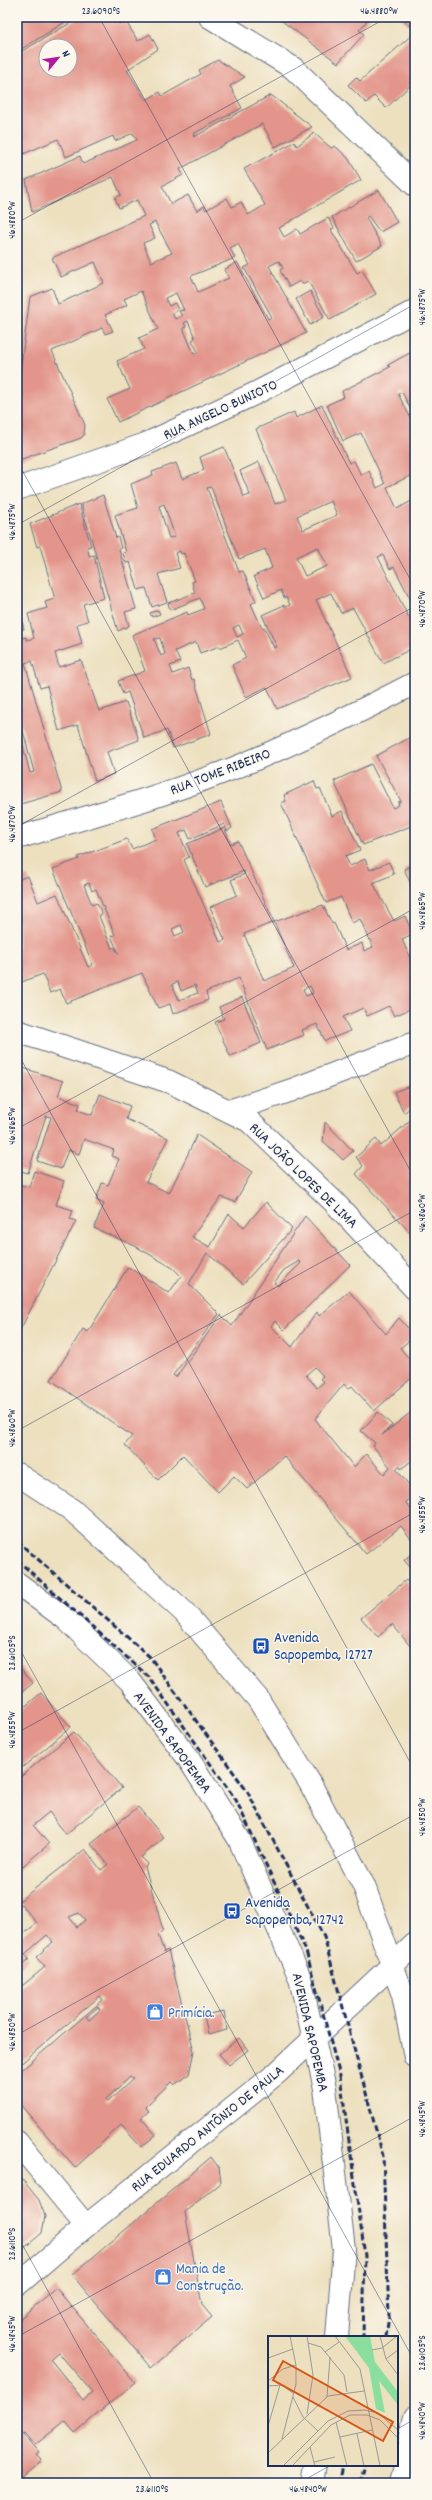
<svg xmlns="http://www.w3.org/2000/svg" width="432" height="2500" font-family="Dekko,sans-serif">
<style>
.building{fill:#e3958b;fill-rule:evenodd}
.lines{fill:none;stroke-linecap:round;stroke-linejoin:round}
.minor-casing{stroke:#646d80;stroke-width:24}
.major-casing{stroke:#646d80;stroke-width:24}
.minor{stroke:#fff;stroke-width:22}
.major{stroke:#fff;stroke-width:22}
.rail{stroke:#1b2f5e;stroke-width:3;stroke-dasharray:6 3;stroke-linecap:butt}
.ticks{fill:none;stroke:#1b2f5e;stroke-width:1;stroke-opacity:0.45}
.labels{text-anchor:middle;stroke-width:3;stroke-linejoin:round;paint-order:stroke}
.street-label{font-size:15px;fill:#1b2f5e;stroke:#fbf7ec}
.transit-label{font-size:15px;fill:#164399;stroke:#fbf7ec;text-anchor:start}
.shop-label{font-size:15px;fill:#366cbe;stroke:#fbf7ec;text-anchor:start}
.inset-road{fill:none;stroke:#999998;stroke-width:1}
.view{fill:#d45514;fill-opacity:0.15;stroke:#d45514;stroke-width:2}
.inset-edge{fill:none;stroke:#1b2f5e;stroke-width:2}
.neatline{fill:none;stroke:#1b2f5e;stroke-width:1.5}
.ticks-label{font-size:10px;text-anchor:middle;fill:#1b2f5e}
</style>
<rect width="100%" height="100%" fill="#fbf7ec"/>
<filter id="ink" filterUnits="userSpaceOnUse"><feTurbulence type="fractalNoise" baseFrequency=".025" numOctaves="2"/><feDisplacementMap in="SourceGraphic" scale="8" xChannelSelector="R" yChannelSelector="G"/><feConvolveMatrix kernelMatrix="1 2 1 2 8 2 1 2 1" color-interpolation-filters="sRGB"/></filter>
<filter id="wash" filterUnits="userSpaceOnUse"><feTurbulence type="fractalNoise" baseFrequency=".012" numOctaves="4" result="noise"/><feDisplacementMap in="SourceGraphic" scale="16" xChannelSelector="R" yChannelSelector="G"/><feGaussianBlur stdDeviation="0.9" result="paint"/><feColorMatrix in="noise" values="0 0 0 0 0 0 0 0 0 0 0 0 0 0 0 0 0 1.4 0 .05"/><feComposite in="paint" operator="in"/></filter>
<g filter="url(#wash)">
<rect width="100%" height="100%" fill="#ede0bf"/>
<g id="blocks">
<g class="building">
<path d="M30,17H73L20,50L17,45V24Z"/>
<path d="M77,17H115L119,24L125,20L138,41L150,34L158,49L127,70L146,100L160,92L162,96L201,74L199,70L218,60L245,77L230,86L242,108L193,134L194,137L271,95L312,127L275,147L262,124L180,169L183,175L162,186L171,204L188,195L197,211L204,206L206,210L227,198L232,207L241,202L248,215L265,205L244,169L294,142L297,146L314,133L331,148L335,146L348,158L361,180L279,228L284,237L297,229L300,234L328,218L334,228L331,230L357,273L362,270L376,294L330,320L308,281L302,284L300,281L289,287L280,270L283,268L279,261L269,266L306,333L118,422L107,399L130,389L117,361L144,349L139,338L158,329L141,291L124,299L127,305L105,315L113,331L105,334L102,328L52,351L85,425L84,435L81,438L22,459L17,458V396L30,297L52,288L58,304L104,283L95,262L61,277L52,258L144,216L137,200L119,208L115,198L121,195L113,177L32,212L26,180L80,156L83,164L137,140L133,133L115,141L113,136L66,157L58,139L21,155L17,142V54L67,25L77,19ZM46,46H70V70H46ZM155,222L172,253L151,262L143,243L155,238L149,225ZM238,244L250,265L244,268L272,317L268,319L237,262L224,270L229,278L198,292L191,276L235,258L230,248ZM176,293L184,310L179,311L182,316L175,319L172,313L178,310L175,303L169,306L165,298ZM188,321L195,338L192,340L198,352L194,354L183,328L186,327L184,323Z"/>
<path d="M280,17H370L359,30L364,34L338,63L278,18Z"/>
<path d="M400,17H415V31Z"/>
<path d="M414,33L415,81L386,108L374,96L366,103L348,85L356,77L360,81Z"/>
<path d="M379,190L397,222L380,232L368,216L366,218L382,246L356,261L332,217Z"/>
<path d="M310,291L324,317L310,325L296,299Z"/>
<path d="M415,350V418L402,392L398,394L415,426V481L412,475L387,487L397,509L415,499V608L394,567L390,569L383,555L378,557L409,618L415,616V647L383,663L353,608L341,613L331,593L316,600L352,677L277,709L267,687L246,697L232,665L246,658L238,640L220,648V646L200,653L196,642L175,651L180,662L170,666L173,674L188,668L192,680L194,679L211,734L173,748L167,730L144,738L128,692L123,694L118,681L145,671L132,635L187,612L188,615L204,609L200,598L170,610L168,603L195,593L192,582L195,581L184,553L181,554L180,551L175,553L180,568L158,574L167,602L152,607L146,588L138,590L130,562L126,563L123,553L126,552L115,515L138,508L131,484L153,475L152,472L176,463L182,479L204,470L200,457L224,447L244,497L250,495L240,471L259,462L275,504L286,500L256,429L294,412L296,418L322,405L349,463L354,461L361,475L369,471L377,488L385,484L361,433L343,441L327,405L344,397L342,391L390,367L388,365ZM211,487L239,559L265,549L272,568L254,576L264,598L281,590L284,598L286,597L290,605L285,607L284,605L262,615L277,647L274,648L264,627L262,628L251,604L256,601L243,571L239,572L207,488ZM331,501L337,515L303,530L297,516ZM164,504L175,537L169,538L159,506ZM318,547L327,566L305,576L296,557ZM239,625L243,634L237,637L233,628ZM160,638L165,654L161,656L154,639Z"/>
<path d="M103,495L116,538L118,537L121,548L119,549L136,609L125,612L129,626L118,631L81,504Z"/>
<path d="M79,504L91,546L87,547L89,554V556L94,555L104,598L83,604L88,621L77,624L82,644L55,653L59,667L81,660L99,711L126,702L139,740L107,752L114,774L95,781L78,725L59,731L47,686L40,688L32,661L25,663L62,792L17,805V736L20,735L30,773L34,772L17,708V640L26,637L27,640L34,638L28,614L47,608L45,602L55,599L40,546L37,547L30,524Z"/>
<path d="M17,602L24,629L17,631Z"/>
<path d="M158,610L160,614L152,617L150,613Z"/>
<path d="M411,737L415,745V834L411,826L363,845L334,781L371,764L393,808L399,805L398,802L401,801L376,756Z"/>
<path d="M314,781L317,789L320,788L332,816L342,811L360,850L345,856L350,866L365,859L370,870L389,862L394,874L373,883L394,921L405,916L413,934L402,939L415,970V1007L394,1016L389,1006L367,1016L363,1008L343,1017L350,1031L325,1041L317,1024L302,1030L304,1035L267,1050L239,978L206,992L208,1000L173,1014L170,1004L158,1008L142,973L66,1003L60,989L50,993L43,974L19,983L17,880L28,876L38,902L57,894L88,967L93,965L53,869L79,859L78,857L127,839L132,849L156,839L152,829L221,802L232,828L227,831L224,824L190,839L186,830L179,833L189,857L184,860L220,942L225,940L210,907L237,895L231,880L245,874L244,871L205,887L187,844L224,828L231,844L238,841L274,922L244,934L264,981L294,968L274,922L323,905L332,924L334,923L346,950L362,943L364,951L373,947L360,919L352,923L341,897L326,903L281,803L286,801L284,795ZM89,883L92,891L96,889L115,935L111,936L119,954L114,947L112,949L99,916L102,914L97,903L92,905L84,885ZM181,925L184,932L175,936L172,929ZM178,982L181,991L195,985L198,993L179,1000L172,984ZM310,986L313,993L306,996L303,989Z"/>
<path d="M415,864V893L404,869Z"/>
<path d="M242,997L261,1043L230,1056L215,1022L224,1019L219,1007Z"/>
<path d="M17,1066L63,1081L58,1096L80,1104L78,1110L92,1115L100,1094L130,1106L126,1119L168,1138L146,1182L169,1193L197,1135L252,1172L235,1202L221,1197L192,1237L210,1247L229,1214L244,1227L266,1202L292,1229L243,1284L207,1253L189,1284L219,1314L173,1375L176,1377L221,1315L232,1326L305,1216L350,1265L284,1330L275,1321L271,1326L292,1347L317,1312L319,1316L349,1291L386,1334L399,1318L415,1336L400,1348L415,1366V1375L374,1411L352,1386L348,1389L344,1384L315,1419L354,1467L366,1454L384,1474L390,1467L373,1446L375,1443L361,1431L378,1412L392,1425L382,1435L415,1409V1458L401,1469L399,1466L396,1469L415,1492L406,1503L415,1514L412,1517L415,1521V1544L401,1526L366,1554L284,1456L247,1489L234,1476L218,1492L183,1455L158,1480L125,1445L132,1436L51,1380L83,1329L88,1332L128,1267L169,1293L181,1276L173,1268L135,1246L94,1228L104,1204L96,1200L102,1183L108,1185L119,1159L112,1156L114,1150L84,1139L79,1154L68,1150L61,1169L37,1161L51,1117L46,1116L28,1173L17,1170ZM299,1261L301,1263L278,1286L274,1283L284,1270ZM315,1367L323,1376L320,1379L324,1382L317,1388L306,1375Z"/>
<path d="M415,1084V1103L404,1113L394,1092Z"/>
<path d="M415,1116V1238L356,1174L363,1166L356,1157L376,1139L381,1146Z"/>
<path d="M325,1122L353,1151L343,1160L323,1141Z"/>
<path d="M34,1171L64,1181L56,1205L73,1210L70,1219L76,1221L17,1336V1184L29,1187Z"/>
<path d="M415,1551V1573L404,1560Z"/>
<path d="M406,1580L415,1591V1652L392,1624L378,1637L361,1618Z"/>
<path d="M17,1664L33,1683L17,1696Z"/>
<path d="M41,1693L71,1727L17,1772V1713Z"/>
<path d="M74,1732L122,1788L66,1834L49,1812L33,1825L49,1844L17,1871V1780Z"/>
<path d="M138,1807L164,1838L141,1857L148,1864L145,1867L163,1930L158,1935L164,1952L168,1950L194,2051L189,2074L174,2085L171,2082L145,2107L149,2111L141,2118L156,2135L141,2147L121,2125L75,2168L17,2101V2074L103,2000L100,1996L17,2067V1990L45,1967L36,1957L53,1942L47,1935L25,1954L29,1959L17,1970V1931L21,1936L37,1923L21,1904L17,1907V1900L18,1902L85,1849L101,1870L108,1864L91,1844ZM79,1913L85,1920L77,1927L69,1917ZM98,2007L100,2010L89,2020L86,2017ZM130,2077L133,2079L108,2102L105,2100Z"/>
<path d="M224,2011L227,2030L208,2035L204,2015Z"/>
<path d="M239,2038L248,2050L229,2065L219,2054Z"/>
<path d="M211,2157L219,2168L221,2182L185,2212L202,2305L212,2317L151,2368L72,2275Z"/>
<path d="M17,2173L39,2200L45,2216L42,2233L17,2254Z"/>
<path d="M56,2288L135,2382L75,2433L65,2421L35,2445L25,2433L23,2434L39,2453L36,2455L42,2461L17,2482V2321ZM58,2352L92,2392L83,2400L50,2359Z"/>
</g>
</g>
</g>
<g filter="url(#ink)">
<use href="#blocks" fill-opacity="0" stroke="#646d80" stroke-width="1"/>
<g class="lines">
<g class="minor-casing">
<g id="minor">
<path d="M210,17L293,68L415,185"/>
<path d="M17,489L146,444L254,394L415,311"/>
<path d="M17,838C97,814 179,792 256,759C310,736 363,710 415,683"/>
<path d="M17,1031L170,1082L249,1121L334,1202L415,1289"/>
<path d="M229,1111L292,1090L415,1043"/>
<path d="M17,2142L86,2226"/>
<path d="M17,2285L86,2226L277,2073L415,1944"/>
</g>
</g>
<g class="major-casing">
<g id="major">
<path d="M17,1474L72,1510L184,1612L258,1699L310,1783L364,1886L403,1995L415,2057"/>
<path d="M17,1583L66,1619L130,1681L188,1758L239,1839L300,1978L325,2088L344,2249L337,2337"/>
<path d="M312,2483L315,2465"/>
<path d="M400,2483L415,2417"/>
</g>
</g>
<use href="#minor" class="minor"/>
<use href="#major" class="major"/>
<g class="rail">
<path d="M17,1541L150,1657L247,1791L324,1937L383,2156L389,2316L386,2337"/>
<path d="M17,1560L149,1677L236,1800L306,1951L340,2076L365,2256L363,2337"/>
<path d="M339,2483L343,2465"/>
<path d="M360,2483L365,2465"/>
</g>
</g>
</g>
<path class="ticks" d="M99,17L415,588M17,223L388,17M17,461L415,1179M17,525L415,304M17,827L415,606M17,1052L415,1771M17,1129L415,908M17,1431L415,1210M17,1644L415,2362M17,1733L415,1512M17,2035L415,1814M17,2235L154,2483M17,2337L415,2116M397,2429L415,2419M299,2483L331,2465"/>
<defs>
<g id="bus-square" transform="scale(0.9)"><rect x="-9" y="-9" width="18" height="18" rx="4" fill="#1a4fb4" stroke="#fbf7ec"/><path d="M-5-6H5V4H4V6H2V4H-2V6H-4V4H-5ZM-3.5-4V0h7V-4ZM-3.5 1.2v1.5H-2V1.2ZM2 1.2v1.5H3.5V1.2Z" fill="#fff"/></g>
<g id="shop-square" transform="scale(0.9)"><rect x="-9" y="-9" width="18" height="18" rx="4" fill="#3f7fe0" stroke="#fbf7ec"/><path d="M-5-2.5h2.3a2.7 3.5 0 0 1 5.4 0H5L5.5 6h-11ZM-1.5-2.5h3a1.5 2.3 0 0 0-3 0Z" fill="#fff"/></g>
</defs>
<g fill-rule="evenodd">
<use href="#bus-square" x="261" y="1646"/>
<use href="#bus-square" x="232" y="1911"/>
<use href="#shop-square" x="155" y="2012"/>
<use href="#shop-square" x="163" y="2277"/>
</g>
<g class="labels">
<g class="street-label">
<text transform="translate(220 409) rotate(-25)" y="5">RUA ANGELO BUNIOTO</text>
<text transform="translate(220 771) rotate(-21)" y="5">RUA TOME RIBEIRO</text>
<text transform="translate(304 1175) rotate(44)" y="5">RUA JOÃO LOPES DE LIMA</text>
<text transform="translate(173 1742) rotate(54)" y="5">AVENIDA SAPOPEMBA</text>
<text transform="translate(311 2032) rotate(77)" y="5">AVENIDA SAPOPEMBA</text>
<text transform="translate(207 2128) rotate(-39)" y="5">RUA EDUARDO ANTÔNIO DE PAULA</text>
</g>
<g class="transit-label">
<text x="274" y="1642">Avenida<tspan x="274" dy="17">Sapopemba, 12727</tspan></text>
<text x="245" y="1907">Avenida<tspan x="245" dy="17">Sapopemba, 12742</tspan></text>
</g>
<g class="shop-label">
<text x="168" y="2017">Primícia.</text>
<text x="176" y="2273">Mania de<tspan x="176" dy="17">Construção.</tspan></text>
</g>
</g>
<g transform="translate(268 2336)">
<rect width="130" height="130" fill="#ede0bf"/>
<path d="M77,0H102L107,26L130,56V69L111,45L117,77L108,73L101,32Z" fill="#8cde9f"/>
<path class="inset-road" d="M67,0L92,33L112,130M112,0L118,23L130,39M40,7L53,11L66,27L76,39L79,56M104,14L114,12L129,0M57,16L71,6M0,22L25,13M118,23L130,14M0,45L15,33L28,29M0,50L14,49L26,58M25,61L35,81L50,95M59,61L62,21M39,78L45,39L39,0M68,86L79,130M0,90L12,49M89,98L96,130M72,101L104,94M14,103L28,48V29L22,0M42,111L47,130M0,117L60,60L96,55M46,126L67,121M15,130L60,85L80,75L97,74L110,77L130,94M24,130L63,89L82,79H99L112,84L130,102"/>
<path class="view" d="M15,25L125,86L115,105L5,44Z"/>
<rect width="130" height="130" class="inset-edge"/>
</g>
<rect width="432" height="2500" fill="none" stroke="#fbf7ec" stroke-width="44"/>
<g transform="translate(58 58) rotate(61)"><circle r="19" fill="#fbf7ec" stroke="#a1a7b3"/>
<path d="M0-3L7 15L0 10L-7 15Z" fill="#b5179e"/>
<text y="-6" font-size="11" font-weight="bold" text-anchor="middle" fill="#1b2f5e">N</text>
</g>
<rect x="22" y="22" width="388" height="2456" class="neatline"/>
<g class="ticks-label">
<text x="101" y="14">23.6090°S</text>
<text x="379" y="14">46.4880°W</text>
<text transform="translate(11 220) rotate(-90)" y="4">46.4880°W</text>
<text transform="translate(421 307) rotate(-90)" y="4">46.4875°W</text>
<text transform="translate(11 522) rotate(-90)" y="4">46.4875°W</text>
<text transform="translate(421 609) rotate(-90)" y="4">46.4870°W</text>
<text transform="translate(11 824) rotate(-90)" y="4">46.4870°W</text>
<text transform="translate(421 911) rotate(-90)" y="4">46.4865°W</text>
<text transform="translate(11 1126) rotate(-90)" y="4">46.4865°W</text>
<text transform="translate(421 1213) rotate(-90)" y="4">46.4860°W</text>
<text transform="translate(11 1428) rotate(-90)" y="4">46.4860°W</text>
<text transform="translate(421 1515) rotate(-90)" y="4">46.4855°W</text>
<text transform="translate(11 1653) rotate(-90)" y="4">23.6105°S</text>
<text transform="translate(11 1730) rotate(-90)" y="4">46.4855°W</text>
<text transform="translate(421 1817) rotate(-90)" y="4">46.4850°W</text>
<text transform="translate(11 2032) rotate(-90)" y="4">46.4850°W</text>
<text transform="translate(421 2119) rotate(-90)" y="4">46.4845°W</text>
<text transform="translate(11 2244) rotate(-90)" y="4">23.6110°S</text>
<text transform="translate(11 2334) rotate(-90)" y="4">46.4845°W</text>
<text transform="translate(421 2353) rotate(-90)" y="4">23.6105°S</text>
<text transform="translate(421 2421) rotate(-90)" y="4">46.4840°W</text>
<text x="152" y="2492">23.6110°S</text>
<text x="308" y="2492">46.4840°W</text>
</g>
</svg>
